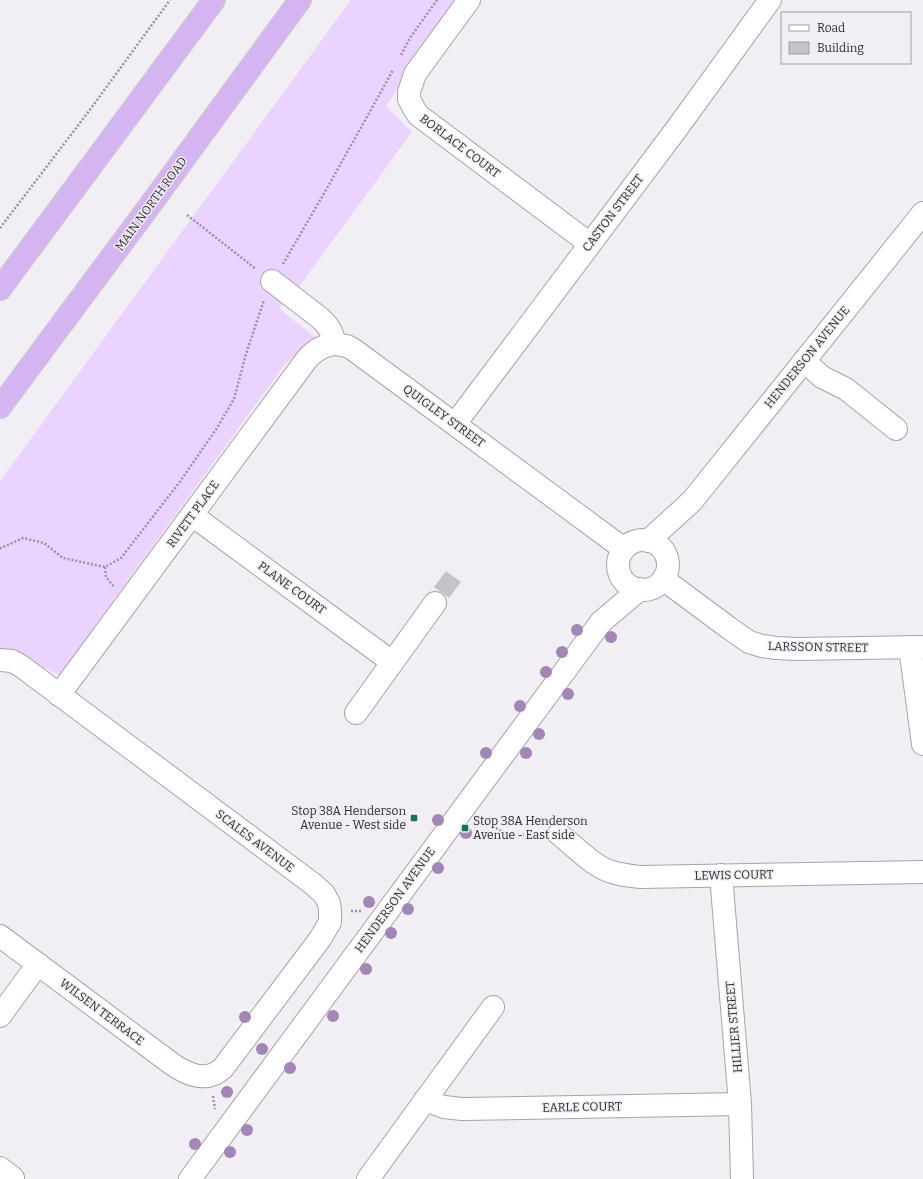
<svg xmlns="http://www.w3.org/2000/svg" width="923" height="1179" font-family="Bitter,serif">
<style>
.grass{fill:#ead3ff}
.building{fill:#c5c3c8}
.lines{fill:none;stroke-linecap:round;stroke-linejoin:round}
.minor-casing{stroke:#a6a4a8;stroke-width:24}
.highway-casing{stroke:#cdcccd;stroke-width:24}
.path{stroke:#959497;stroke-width:2.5;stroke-dasharray:2 2;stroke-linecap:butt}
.minor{stroke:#fff;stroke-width:22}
.highway{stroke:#d5b5f1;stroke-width:22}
.tree{fill:#a286b5}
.poi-dot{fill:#11744b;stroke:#f1eff4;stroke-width:1.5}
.labels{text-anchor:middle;stroke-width:3;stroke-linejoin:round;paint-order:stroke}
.street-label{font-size:12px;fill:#2d2c2e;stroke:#f1eff4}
.poi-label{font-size:12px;fill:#2d2c2e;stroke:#f1eff4;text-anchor:end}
</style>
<rect width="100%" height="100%" fill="#f1eff4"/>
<path class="grass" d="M351,0H458L386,106L412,132L301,284L279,308L316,338L286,363L59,675L0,647V481Z"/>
<path class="building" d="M446,571L461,582L449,598L434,587Z"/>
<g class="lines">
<g class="minor-casing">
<g id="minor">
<path d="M469,0L415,74L409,92V99L413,107L418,115L590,244"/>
<path d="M272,281L320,318C329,326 332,332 335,344L347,346L354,350L624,549"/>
<path d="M804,361L822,377L846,389L896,429"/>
<path d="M455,424L678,127L770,0"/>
<path d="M192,515L392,662"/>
<circle cx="643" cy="565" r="25"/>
<path d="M648,541L692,501L923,213"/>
<path d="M663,579L729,628L749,642L762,646L776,648L797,649L923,647"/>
<path d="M910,647L923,744"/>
<path d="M0,660L12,661L21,666L313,884L324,894L329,903L330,911V922L320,939L223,1068C207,1083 188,1075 172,1064L0,936"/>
<path d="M59,695L307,359C315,350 323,345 335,344"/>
<path d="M356,713L435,603"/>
<path d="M559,834C574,846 594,867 612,872C621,875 631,876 640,877L923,872"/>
<path d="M721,875L740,1104L742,1179"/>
<path d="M0,1016L38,964"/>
<path d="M425,1100L444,1107L462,1109L740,1104"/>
<path d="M0,1168L13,1178"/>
<path d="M190,1179L601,622L640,589"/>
<path d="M368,1179L493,1007"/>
</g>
</g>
<g class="highway-casing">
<g id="highway">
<path d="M0,289L214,0"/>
<path d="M0,407L148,208L300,0"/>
</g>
</g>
<g class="path">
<path d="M401,55L410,38L437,0"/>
<path d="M187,215L256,269"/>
<path d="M0,228L89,111L170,0"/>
<path d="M283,264L330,183L393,70"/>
<path d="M0,549L1,548L23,538L44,543L63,558L105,567L121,558L179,483L217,428L234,399L246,354L264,300"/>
<path d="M105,567L106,577L114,587"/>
<path d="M482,820L508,835H539"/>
<path d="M351,911H362"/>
<path d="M213,1096L215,1109"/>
</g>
<use href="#minor" class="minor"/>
<use href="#highway" class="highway"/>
</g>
<g class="tree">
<circle cx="577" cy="630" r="6"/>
<circle cx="611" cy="637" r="6"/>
<circle cx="562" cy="652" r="6"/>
<circle cx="546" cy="672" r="6"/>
<circle cx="568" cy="694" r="6"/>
<circle cx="520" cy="706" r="6"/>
<circle cx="539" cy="734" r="6"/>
<circle cx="486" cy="753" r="6"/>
<circle cx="526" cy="753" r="6"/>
<circle cx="438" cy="820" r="6"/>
<circle cx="466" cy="833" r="6"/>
<circle cx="438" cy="868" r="6"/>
<circle cx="369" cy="902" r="6"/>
<circle cx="408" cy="909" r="6"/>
<circle cx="391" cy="933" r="6"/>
<circle cx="366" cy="969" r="6"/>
<circle cx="333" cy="1016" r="6"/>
<circle cx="245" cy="1017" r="6"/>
<circle cx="262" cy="1049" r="6"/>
<circle cx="290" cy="1068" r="6"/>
<circle cx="227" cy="1092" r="6"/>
<circle cx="247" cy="1130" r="6"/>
<circle cx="195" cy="1144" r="6"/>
<circle cx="230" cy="1152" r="6"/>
</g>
<g class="poi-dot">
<rect x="410" y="814" width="8" height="8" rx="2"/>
<rect x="461" y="824" width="8" height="8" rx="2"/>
</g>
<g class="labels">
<g class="street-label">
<text transform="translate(460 146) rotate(37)" y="4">BORLACE COURT</text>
<text transform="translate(151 204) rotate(-54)" y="4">MAIN NORTH ROAD</text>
<text transform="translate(613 213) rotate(-53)" y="4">CASTON STREET</text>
<text transform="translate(807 357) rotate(-51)" y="4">HENDERSON AVENUE</text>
<text transform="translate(444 416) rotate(36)" y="4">QUIGLEY STREET</text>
<text transform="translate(193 514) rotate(-54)" y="4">RIVETT PLACE</text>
<text transform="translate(292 588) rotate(36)" y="4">PLANE COURT</text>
<text transform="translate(818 647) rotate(1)" y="4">LARSSON STREET</text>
<text transform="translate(255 841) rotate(37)" y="4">SCALES AVENUE</text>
<text transform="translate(734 875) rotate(-1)" y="4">LEWIS COURT</text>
<text transform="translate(395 900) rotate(-54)" y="4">HENDERSON AVENUE</text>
<text transform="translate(102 1012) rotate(37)" y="4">WILSEN TERRACE</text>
<text transform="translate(734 1027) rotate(-95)" y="4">HILLIER STREET</text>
<text transform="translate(582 1107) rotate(-1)" y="4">EARLE COURT</text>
</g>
<g class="poi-label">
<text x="406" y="815">Stop 38A Henderson<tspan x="406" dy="14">Avenue - West side</tspan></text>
<text x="473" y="825" text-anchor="start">Stop 38A Henderson<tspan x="473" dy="14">Avenue - East side</tspan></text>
</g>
</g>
<rect x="781" y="12" width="130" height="52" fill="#f1eff4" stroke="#a3a1a5"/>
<rect x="789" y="25" width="20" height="6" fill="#ffffff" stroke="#a3a1a5"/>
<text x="817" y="32" font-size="12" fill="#2d2c2e">Road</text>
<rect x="789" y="42" width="20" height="12" fill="#c5c3c8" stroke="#a3a1a5"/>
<text x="817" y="52" font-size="12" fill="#2d2c2e">Building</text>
</svg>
